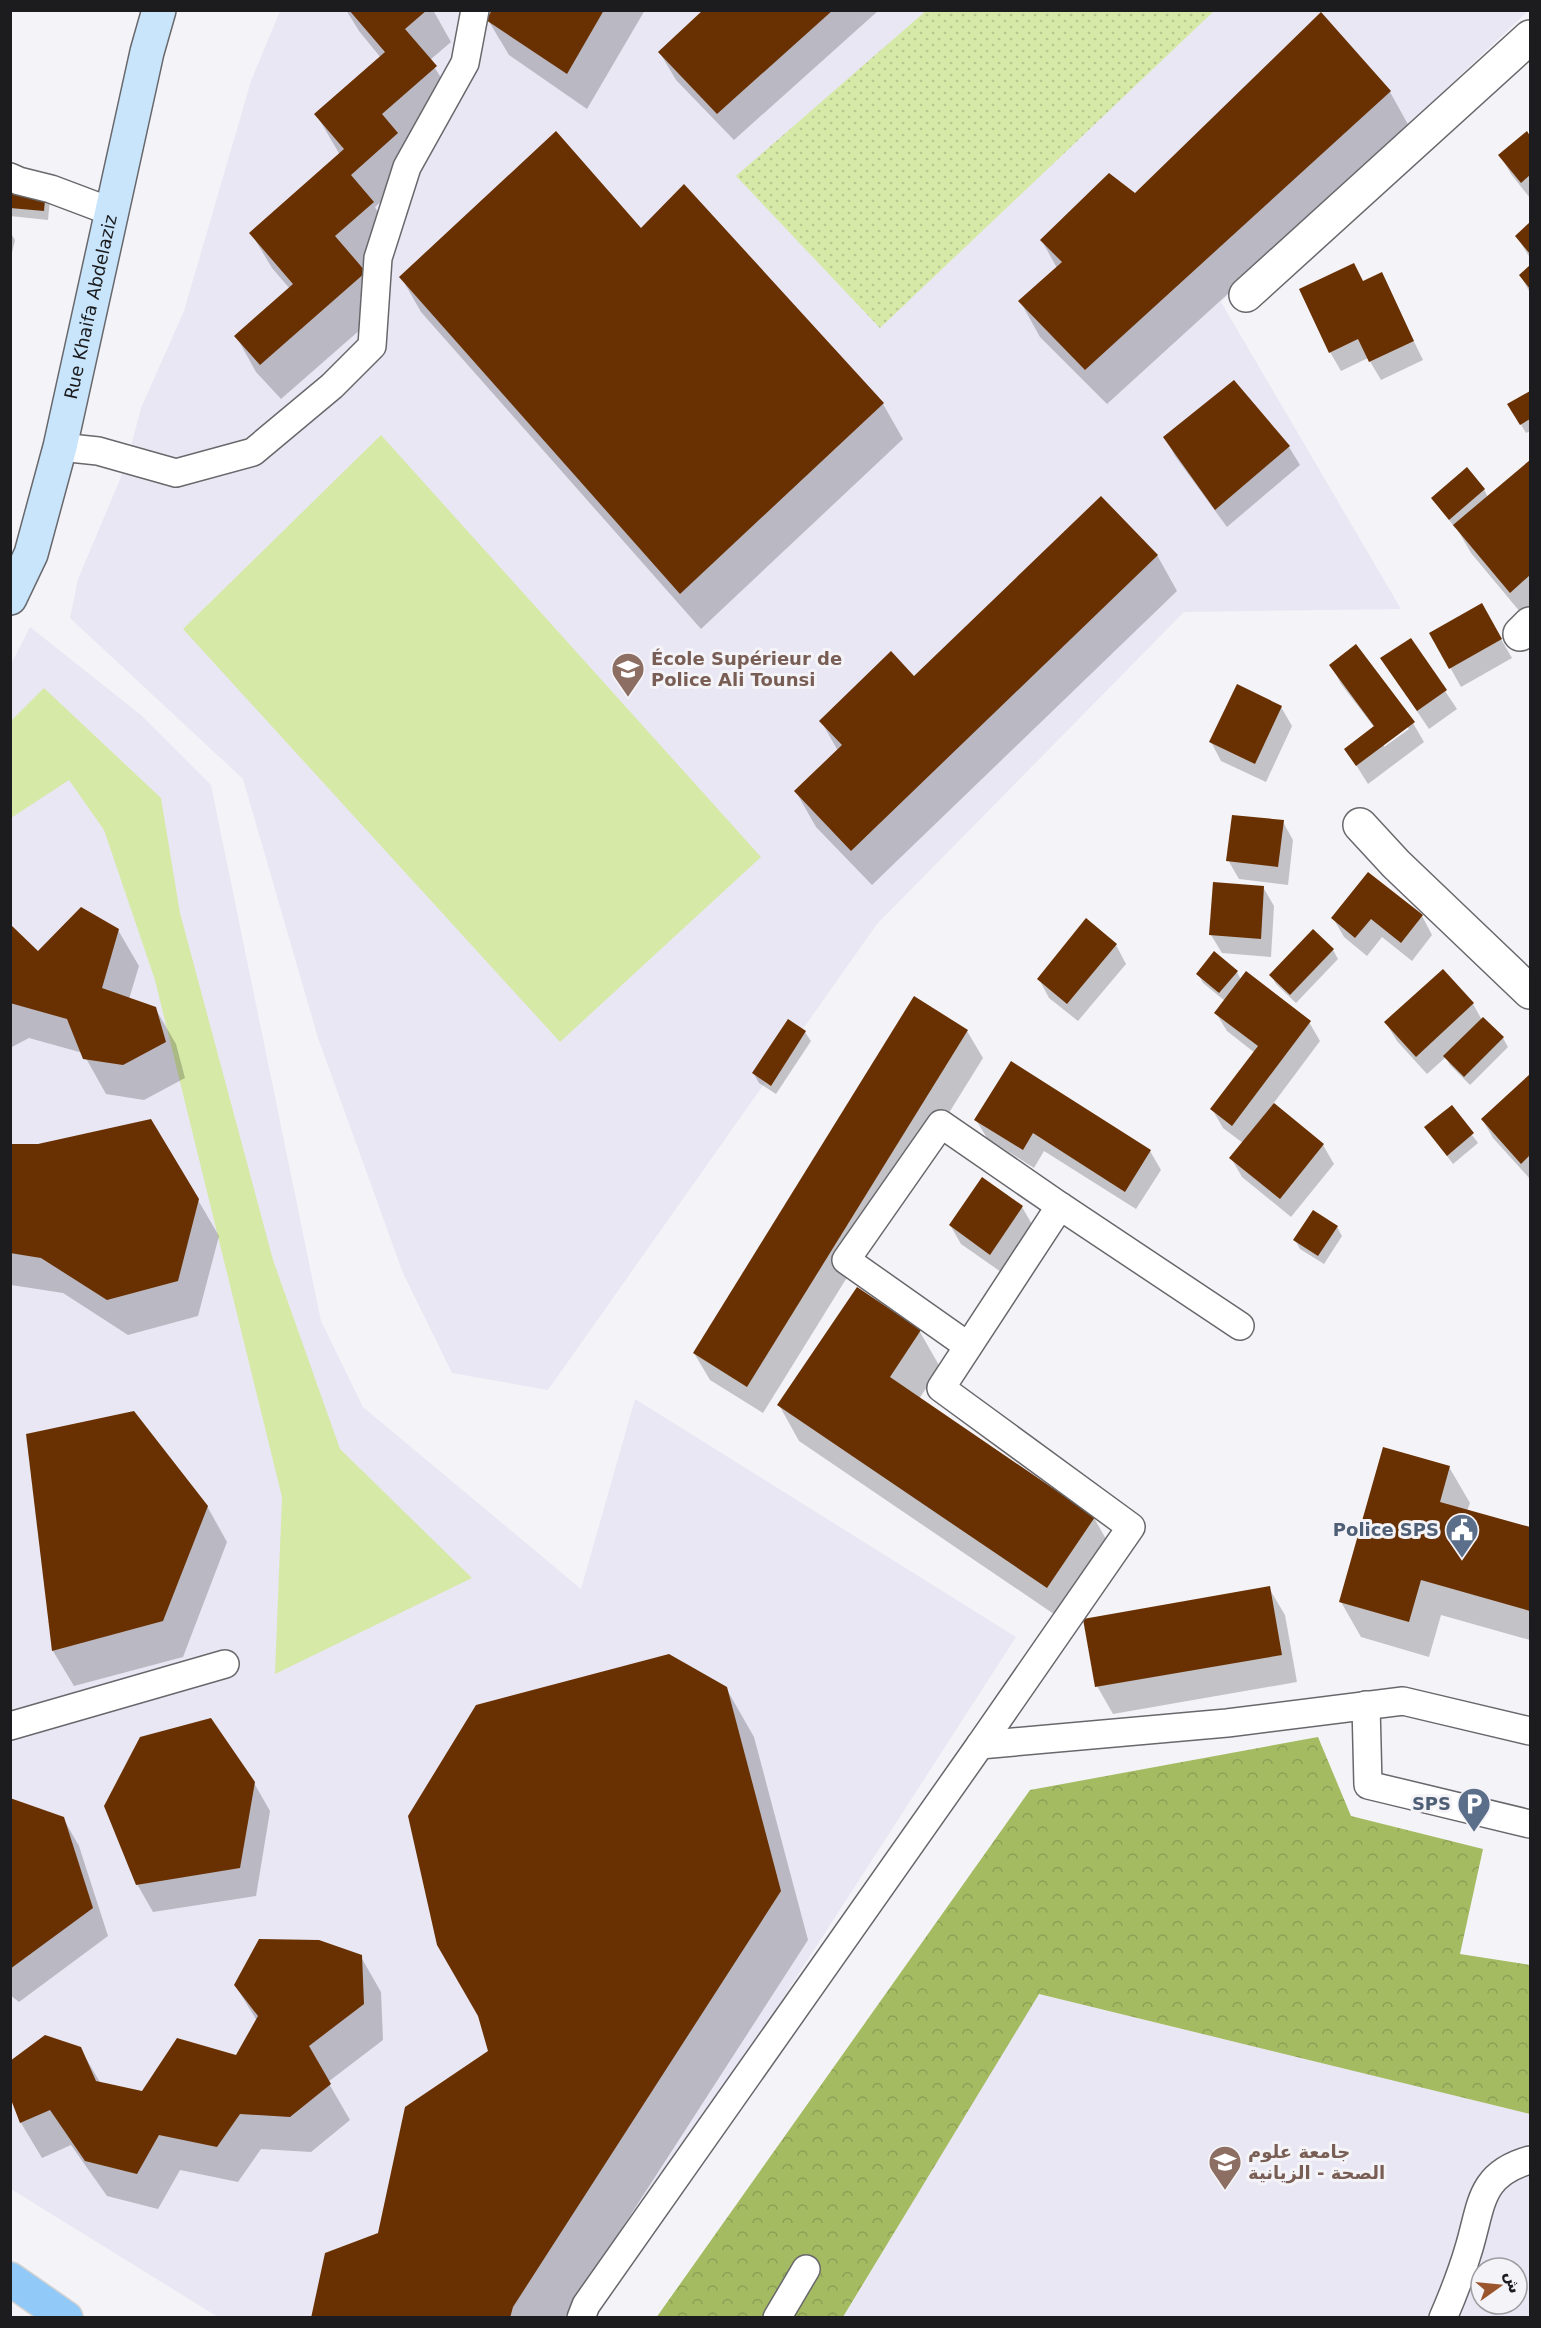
<svg xmlns="http://www.w3.org/2000/svg" width="1541" height="2328" font-family="'DejaVu Sans','Noto Naskh Arabic',sans-serif">
<style>
.built{fill:#e9e7f3;fill-rule:evenodd}
.grass{fill:#d6e9a7}
.forest{fill:url(#forest-crowns)}
.park{fill:url(#park-dots)}
.shadow{fill:#0003;fill-rule:evenodd}
.building{fill:#693102}
.lines{fill:none;stroke-linecap:round;stroke-linejoin:round}
.lane-casing{stroke:#68686c;stroke-width:30}
.street-casing{stroke:#68686c;stroke-width:36}
.secondary-casing{stroke:#68686c;stroke-width:36}
.primary-casing{stroke:#d2d2d2;stroke-width:36}
.lane{stroke:#fff;stroke-width:27}
.street{stroke:#fff;stroke-width:33}
.secondary{stroke:#c8e5fb;stroke-width:33}
.primary{stroke:#91caf8;stroke-width:33}
.labels{text-anchor:middle;stroke-width:6;stroke-linejoin:round;paint-order:stroke}
.street-label{font-size:18px;fill:#1c1c1e;stroke:#f4f3f8}
.education-label{font-size:18px;font-weight:bold;fill:#785e54;stroke:#f4f3f8;text-anchor:start}
.service-label{font-size:18px;font-weight:bold;fill:#4e5e75;stroke:#f4f3f8;text-anchor:end}
</style>
<defs>
<pattern id="forest-crowns" width="20" height="18" patternUnits="userSpaceOnUse" patternTransform="scale(1.5)"><rect width="20" height="18" fill="#a4bb62"/><path d="M2 6a3 3 0 1 1 6 0M12 15a3 3 0 1 1 6 0" fill="none" stroke="#8da055"/></pattern>
<pattern id="park-dots" width="8" height="8" patternUnits="userSpaceOnUse" patternTransform="scale(1.5)"><rect width="8" height="8" fill="#d6e9a7"/><path d="M2 2h.1M6 6h.1" fill="none" stroke="#b7c78f" stroke-width="1.8" stroke-linecap="round"/></pattern>
</defs>
<rect width="100%" height="100%" fill="#f4f3f8"/>
<g class="built">
<path d="M280,11H1528L1221,302L1401,609L1184,612L877,924L548,1390L452,1373L403,1273L318,1038L243,779L70,618L78,579L126,465L141,408L184,311L251,81Z"/>
<path d="M30,627L141,715L211,785L321,1321L363,1407L581,1589L635,1399L1016,1637L577,2317H218L11,2189L10,666Z"/>
<path d="M1038,1994L1530,2114V2317L843,2318ZM1481,2268H1517V2304H1481Z"/>
</g>
<g class="grass">
<path d="M381,435L761,857L560,1042L183,629Z"/>
<path d="M44,688L161,798L180,913L273,1260L340,1449L472,1578L275,1674L282,1497L155,980L104,830L69,780L11,818V721Z"/>
</g>
<path class="forest" d="M1318,1737L1351,1816L1483,1849L1460,1954L1530,1965V2114L1039,1994L843,2317L656,2318L1030,1790Z"/>
<path class="park" d="M927,10L1214,11L880,328L736,176Z"/>
<g class="shadow">
<path d="M346,10H433L451,42L430,60L456,102L417,169L375,207L393,239L360,268L385,308L281,399L256,372L236,336L290,289L272,268L251,233L340,155L316,114L381,58L359,31Z"/>
<path d="M493,10H645L587,109L509,55L488,20Z"/>
<path d="M705,10H879L734,140L676,80L660,53Z"/>
<path d="M1321,14L1390,92L1410,128L1107,404L1040,337L1020,301L1057,268L1042,241L1135,195Z"/>
<path d="M1526,134L1530,139V198L1511,174L1500,155Z"/>
<path d="M10,186L50,199L48,220L10,216Z"/>
<path d="M1530,224V258L1517,237Z"/>
<path d="M641,230L883,404L903,439L701,629L421,312L401,277Z"/>
<path d="M10,232L15,240L10,261Z"/>
<path d="M1530,267V293L1521,276Z"/>
<path d="M1381,274L1423,360L1381,380L1368,358L1341,371L1330,352L1363,282Z"/>
<path d="M1530,392V431L1526,433L1509,405Z"/>
<path d="M1165,437L1289,447L1300,465L1227,527L1175,456Z"/>
<path d="M1530,462V616L1526,619L1471,553L1456,527L1455,528L1433,498L1484,489L1488,498Z"/>
<path d="M1157,555L1177,591L872,885L816,827L796,792L838,751L821,721L914,678Z"/>
<path d="M1481,605L1512,658L1461,687L1431,633Z"/>
<path d="M1411,640L1457,709L1429,729L1382,659Z"/>
<path d="M1355,646L1413,723L1424,742L1368,784L1346,749L1374,727L1341,684L1331,665ZM1407,726L1409,729L1384,747V744Z"/>
<path d="M1281,707L1292,726L1266,782L1221,761L1211,742Z"/>
<path d="M1283,822L1293,840L1288,885L1239,879L1228,860Z"/>
<path d="M1263,887L1274,906L1271,957L1222,953L1211,935Z"/>
<path d="M1422,916L1432,935L1412,961L1382,937L1367,956L1344,937L1333,918Z"/>
<path d="M10,926L38,953L118,930L139,966L129,999L155,1008L176,1044L185,1078L144,1100L106,1094L83,1053L29,1038L10,1048Z"/>
<path d="M1313,931L1333,950L1338,959L1296,1003L1276,984L1271,975Z"/>
<path d="M1116,945L1126,964L1078,1021L1049,998L1039,979Z"/>
<path d="M1237,972L1241,980L1309,1022L1320,1041L1273,1104L1323,1145L1334,1164L1291,1217L1242,1177L1231,1158L1243,1143L1223,1128L1212,1109L1255,1053L1227,1031L1216,1013L1225,1001L1203,983L1198,974Z"/>
<path d="M1473,1004L1482,1020L1503,1038L1508,1047L1470,1085L1450,1065L1446,1057L1427,1074L1397,1041L1386,1023Z"/>
<path d="M967,1031L983,1058L763,1413L710,1380L694,1353Z"/>
<path d="M805,1032L811,1041L776,1094L759,1083L754,1074Z"/>
<path d="M1011,1063L1150,1151L1161,1170L1136,1209L1044,1151L1034,1168L987,1138L976,1120Z"/>
<path d="M1530,1077V1179L1493,1138L1482,1119Z"/>
<path d="M1451,1107L1478,1143L1453,1164L1426,1128Z"/>
<path d="M10,1146L198,1200L219,1236L198,1316L128,1335L63,1293L11,1285Z"/>
<path d="M983,1179L1022,1207L1033,1226L1001,1272L961,1244L950,1225Z"/>
<path d="M1337,1227L1342,1236L1324,1264L1300,1249L1295,1240Z"/>
<path d="M920,1332L940,1367L919,1399L1094,1518L1114,1553L1067,1623L799,1441L779,1405Z"/>
<path d="M1449,1467L1470,1503L1467,1511L1530,1529V1640L1441,1615L1429,1657L1361,1637L1341,1602Z"/>
<path d="M207,1506L227,1542L183,1657L74,1686L53,1651Z"/>
<path d="M1269,1588L1285,1615L1297,1682L1113,1714L1097,1686Z"/>
<path d="M726,1688L754,1737L808,1940L564,2318H313L380,2234L489,2052L480,2015Z"/>
<path d="M254,1783L270,1811L256,1896L153,1912L137,1884Z"/>
<path d="M10,1799L63,1818L79,1846L108,1936L19,2002L10,1995Z"/>
<path d="M361,1957L381,1992L383,2040L328,2082L350,2120L311,2152L261,2149L238,2182L180,2170L158,2209L107,2196L71,2145L42,2158L21,2123L10,2093L80,2048L101,2084L142,2092L236,2056L257,2021L235,1985Z"/>
</g>
<g class="building">
<path d="M349,10H427L405,29L437,66L382,114L398,133L351,175L374,202L335,236L366,272L260,365L234,336L293,284L249,233L344,149L314,114L385,52Z"/>
<path d="M492,10H604L567,74L486,20Z"/>
<path d="M703,10H833L717,114L658,52Z"/>
<path d="M1321,12L1391,91L1085,370L1018,301L1062,262L1040,240L1109,173L1135,193Z"/>
<path d="M556,131L641,228L684,184L884,403L680,594L399,277Z"/>
<path d="M1527,131L1530,136V175L1521,183L1498,155Z"/>
<path d="M10,185L46,189L44,211L10,208Z"/>
<path d="M1530,222V254L1515,236Z"/>
<path d="M1354,263L1363,281L1382,272L1414,341L1369,362L1358,339L1329,353L1299,289Z"/>
<path d="M1530,265V289L1519,275Z"/>
<path d="M1234,380L1290,446L1215,510L1163,437Z"/>
<path d="M1530,391V419L1520,425L1507,404Z"/>
<path d="M1530,460V575L1510,593L1453,525Z"/>
<path d="M1467,467L1485,489L1449,520L1431,498Z"/>
<path d="M1101,496L1158,555L851,851L794,791L842,745L819,721L891,651L914,676Z"/>
<path d="M1482,603L1502,639L1449,669L1429,633Z"/>
<path d="M1411,638L1447,690L1417,711L1380,658Z"/>
<path d="M1356,644L1415,722L1356,766L1344,749L1374,726L1329,665Z"/>
<path d="M1237,684L1282,706L1255,764L1209,742Z"/>
<path d="M1232,815L1284,820L1278,867L1226,861Z"/>
<path d="M1368,872L1423,915L1401,943L1371,919L1355,938L1331,918Z"/>
<path d="M1213,882L1264,886L1261,939L1209,935Z"/>
<path d="M81,907L119,929L102,988L156,1007L166,1042L123,1065L83,1059L67,1019L10,1003V924L38,951Z"/>
<path d="M1086,918L1117,944L1067,1004L1037,979Z"/>
<path d="M1313,929L1334,949L1290,995L1269,975Z"/>
<path d="M1214,951L1238,971L1219,993L1196,974Z"/>
<path d="M1443,969L1474,1003L1416,1057L1384,1022Z"/>
<path d="M1246,971L1311,1021L1232,1126L1210,1109L1258,1046L1214,1013Z"/>
<path d="M914,996L968,1030L747,1387L693,1353Z"/>
<path d="M1483,1017L1504,1037L1464,1077L1443,1056Z"/>
<path d="M788,1019L806,1031L771,1086L752,1073Z"/>
<path d="M1011,1061L1151,1150L1125,1192L1033,1133L1023,1150L974,1120Z"/>
<path d="M1530,1074V1155L1521,1164L1481,1119Z"/>
<path d="M1274,1103L1324,1144L1280,1199L1229,1158Z"/>
<path d="M1452,1105L1474,1133L1447,1156L1424,1127Z"/>
<path d="M151,1119L199,1199L178,1281L107,1300L41,1258L10,1253V1144H38Z"/>
<path d="M982,1177L1023,1206L990,1255L949,1225Z"/>
<path d="M1313,1210L1338,1226L1318,1256L1293,1240Z"/>
<path d="M857,1287L921,1330L890,1377L1095,1517L1047,1588L777,1405Z"/>
<path d="M134,1411L208,1506L163,1621L52,1651L26,1434Z"/>
<path d="M1383,1447L1450,1466L1440,1502L1530,1527V1611L1421,1580L1409,1622L1339,1602Z"/>
<path d="M1270,1586L1282,1655L1095,1687L1083,1619Z"/>
<path d="M669,1654L727,1687L781,1891L513,2307L510,2318H311L325,2253L378,2233L405,2107L488,2051L478,2016L437,1945L408,1816L476,1705Z"/>
<path d="M211,1718L255,1782L240,1868L136,1885L104,1806L140,1737Z"/>
<path d="M10,1798L64,1817L93,1908L10,1969Z"/>
<path d="M259,1939L319,1940L362,1955L364,2004L309,2046L331,2084L290,2117L240,2114L217,2147L159,2135L137,2174L85,2161L50,2110L20,2123L10,2097V2061L45,2035L81,2047L96,2081L142,2091L177,2038L236,2055L258,2016L234,1985Z"/>
</g>
<g class="lines">
<g class="lane-casing">
<g id="lane">
<path d="M10,177L19,181L51,189L112,212"/>
<path d="M60,447L98,451L176,473L253,452L332,386L372,346L378,258L407,167L465,63L475,10"/>
<path d="M968,1346L846,1260L941,1124L1060,1206"/>
<path d="M1366,1705L1368,1785L1530,1824"/>
<path d="M10,1726L225,1664"/>
<path d="M980,1745L1131,1527L941,1388L1060,1206L1240,1326"/>
<path d="M581,2318L586,2305L980,1745L1227,1723L1403,1701L1530,1731"/>
<path d="M777,2318L806,2269"/>
<path d="M1443,2318C1453,2295 1462,2272 1469,2248C1482,2205 1479,2174 1530,2160"/>
</g>
</g>
<g class="street-casing">
<g id="street">
<path d="M1246,295L1530,37"/>
<path d="M1520,634L1530,624"/>
<path d="M1360,825L1396,864L1530,992"/>
</g>
</g>
<g class="secondary-casing">
<g id="secondary">
<path id="s1" d="M10,598L31,554L60,447L147,52L159,10"/>
</g>
</g>
<g class="primary-casing">
<path id="primary" d="M10,2279L66,2318"/>
</g>
<use href="#lane" class="lane"/>
<use href="#street" class="street"/>
<use href="#secondary" class="secondary"/>
<use href="#primary" class="primary"/>
</g>
<defs>
<g id="university-pin" transform="scale(1.725)"><path d="M0 17L-7.5 6A9.5 9.5 0 1 1 7.5 6Z" fill="#8d6e63" stroke="#f4f3f8"/><path d="M0-5L7-2L0 1L-7-2ZM-4 1L0 2.5L4 1V4Q0 6-4 4Z" fill="#fff"/></g>
<g id="civic-pin" transform="scale(1.725)"><path d="M0 17L-7.5 6A9.5 9.5 0 1 1 7.5 6Z" fill="#5c6f8a" stroke="#f4f3f8"/><path d="M-.6-6.5H3V-4.5H.6V-3L4-1V1h2V6H-6V1h2V-1L-.6-3ZM-1.2 2.5V6h2.4V2.5Z" fill="#fff"/></g>
<g id="parking-pin" transform="scale(1.725)"><path d="M0 17L-7.5 6A9.5 9.5 0 1 1 7.5 6Z" fill="#5c6f8a" stroke="#f4f3f8"/><path d="M-3.5-5.5H1a3.5 3.5 0 0 1 0 7H-1V5.5H-3.5ZM-1-3.4V-.6H.8a1.4 1.4 0 0 0 0-2.8Z" fill="#fff"/></g>
</defs>
<g fill-rule="evenodd">
<use href="#university-pin" x="628" y="669"/>
<use href="#civic-pin" x="1462" y="1530"/>
<use href="#parking-pin" x="1474" y="1804"/>
<use href="#university-pin" x="1225" y="2162"/>
</g>
<g class="labels">
<g class="street-label">
<text dy="6" stroke="none"><textPath href="#s1" startOffset="303">Rue Khaifa Abdelaziz</textPath></text>
</g>
<g class="education-label">
<text x="651" y="665">École Supérieur de<tspan x="651" dy="21">Police Ali Tounsi</tspan></text>
<text x="1248" y="2158">جامعة علوم<tspan x="1248" dy="21">الصحة - الزيانية</tspan></text>
</g>
<g class="service-label">
<text x="1439" y="1536">Police SPS</text>
<text x="1451" y="1810">SPS</text>
</g>
</g>
<rect width="1541" height="2328" fill="none" stroke="#1c1c1e" stroke-width="24"/>
<g transform="translate(1499 2286) rotate(75)"><circle r="28" fill="#f4f3f8" stroke="#9e9da1" stroke-width="1.5"/>
<path d="M0-4.5L10 22L0 15L-10 22Z" fill="#9b552c"/>
<text y="-9" font-size="16" font-weight="bold" text-anchor="middle" fill="#1c1c1e">ش</text>
</g>
</svg>
